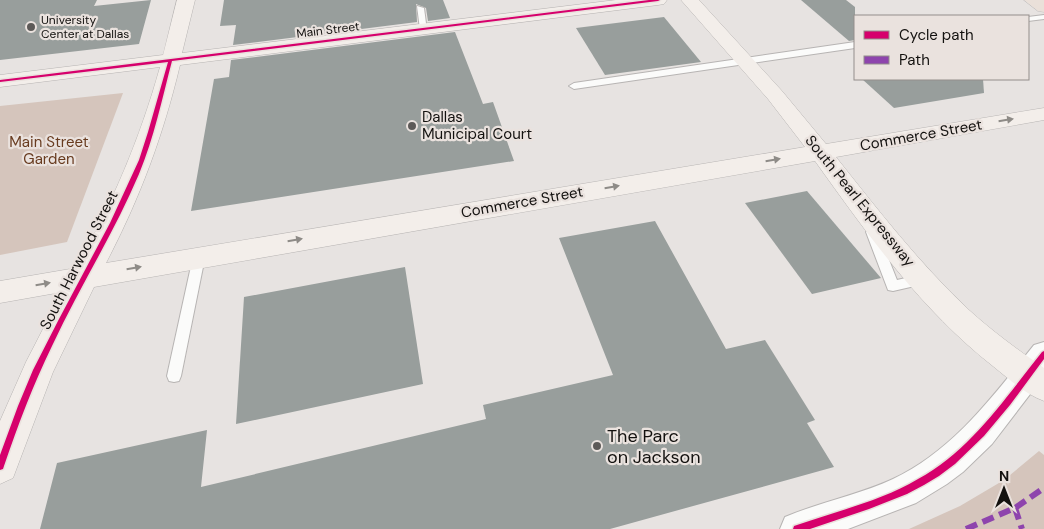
<svg xmlns="http://www.w3.org/2000/svg" width="1044" height="529" font-family="'DM Sans',sans-serif">
<style>
.green{fill:#d5c5bc}
.building{fill:#989e9c}
.lines{fill:none;stroke-linecap:round;stroke-linejoin:round}
.lane-casing{stroke:#b7b4b3;stroke-width:2}
.street-casing{stroke:#b7b4b3;stroke-width:2}
.secondary-casing{stroke:#b7b4b3;stroke-width:1}
.primary-casing{stroke:#c2c0c0;stroke-width:1}
.lane{fill:#fbfbfa;fill-rule:evenodd}
.street{fill:#fbfbfa;fill-rule:evenodd}
.secondary{fill:#f3eeea;fill-rule:evenodd}
.primary{fill:#eae0d9;fill-rule:evenodd}
.quiet{stroke:#8e44ad;stroke-width:6;stroke-dasharray:12 6;stroke-linecap:butt}
.cycleway-casing{stroke:#eae2de;stroke-width:3}
.cycleway{fill:#d6006c;fill-rule:evenodd}
.oneway{fill:#8e8b87}
.poi-dot{fill:#5d5a58;stroke:#eae2de;stroke-width:2}
.labels{text-anchor:middle;stroke-width:4.5;stroke-linejoin:round;paint-order:stroke}
.far-poi-label{font-size:12px;fill:#13110f;stroke:#eae2de;text-anchor:start}
.far-street-label{font-size:12px;fill:#13110f;stroke:#eae2de}
.poi-label{font-size:15px;fill:#13110f;stroke:#eae2de;text-anchor:start}
.street-label{font-size:15px;fill:#13110f;stroke:#eae2de}
.park-label{font-size:15px;fill:#683b1f;stroke:#eae2de}
.near-poi-label{font-size:18px;fill:#13110f;stroke:#eae2de;text-anchor:start}
</style>
<rect width="100%" height="100%" fill="#e7e3e1"/>
<g class="green">
<path d="M123,93L67,242L0,255V106Z"/>
<path d="M1039,451L1044,455V529H909L960,506L1004,480Z"/>
</g>
<g class="building">
<path d="M0,0H97L94,6L151,0L139,44L0,60Z"/>
<path d="M224,0H443L450,18L428,21L426,8L416,4L417,22L233,45L236,25L220,26Z"/>
<path d="M801,0H846L855,7V40L849,41Z"/>
<path d="M664,17L701,62L605,75L576,28Z"/>
<path d="M455,32L483,104L493,102L514,161L191,211L214,79L229,77L231,60Z"/>
<path d="M862,79H983L984,93L894,108Z"/>
<path d="M807,191L881,278L812,294L745,203Z"/>
<path d="M655,221L726,349L765,340L815,420L807,423L834,467L610,529H40L57,463L207,430L201,487L486,419L483,405L613,375L559,238Z"/>
<path d="M405,267L423,384L236,424L244,297Z"/>
</g>
<g class="lines">
<g class="lane-casing">
<g id="lane">
<path d="M417,6L424,8L427,31L420,29Z"/>
<path d="M1044,15V19L1028,21V17Z"/>
<path d="M855,42V48L574,89L569,86L574,83Z"/>
<path d="M872,228L878,232L897,280L923,274L928,275L929,279L928,283L893,291L888,290L866,232Z"/>
<path d="M199,252L203,254L205,257L181,376L179,381L174,382L169,381L167,376L193,257L195,254Z"/>
</g>
</g>
<g class="street-casing">
<path id="street" d="M1044,342V376L992,444L963,472L947,484L916,503L848,529H780L785,517C820,502 859,495 893,479C954,450 993,396 1034,345Z"/>
</g>
<g class="secondary-casing">
<path id="secondary" d="M177,0H195L182,53L616,0H667L664,4L658,5L180,65C163,136 140,198 106,263L805,147L768,99L681,0H699L782,91L826,144L1044,108V120L836,157C878,210 919,263 969,310C992,331 1018,350 1044,368V401C1025,394 1009,379 994,367C921,310 868,235 815,161L94,287L53,372L13,478L0,484V421L26,362L62,292L0,303V281L76,268C112,204 140,139 160,67L0,87V75L163,55Z"/>
</g>
<g class="primary-casing">
<path id="primary" d="M1024,0H1044V12L1038,11Z"/>
</g>
<use href="#lane" class="lane"/>
<use href="#street" class="street"/>
<use href="#secondary" class="secondary"/>
<use href="#primary" class="primary"/>
<g class="quiet">
<path d="M1015,508L1022,529"/>
<path d="M966,529L1015,508L1044,488"/>
</g>
<g class="cycleway-casing">
<g id="cycleway">
<path d="M649,0H660L658,1L172,61C162,99 154,138 139,174C114,233 79,288 52,346C33,385 18,425 4,466L3,469L0,470V455L18,406L33,370L59,319L110,223L139,160L148,132L168,62L0,82V80Z"/>
<path d="M1044,351V359L1010,405L984,436L955,464L939,476L924,485L907,494L869,509L810,529H793L794,526L797,525C837,511 881,501 918,479C971,450 1005,398 1042,352Z"/>
</g>
</g>
<use href="#cycleway" class="cycleway"/>
</g>
<defs><path id="oneway-solid" d="M-6-.8H1V-3.2L6.5 0L1 3.2V.8H-6Z" transform="scale(1.25)"/></defs>
<g class="oneway">
<use href="#oneway-solid" transform="translate(1006 120) rotate(-9)"/>
<use href="#oneway-solid" transform="translate(773 160) rotate(-10)"/>
<use href="#oneway-solid" transform="translate(612 187) rotate(-10)"/>
<use href="#oneway-solid" transform="translate(295 240) rotate(-10)"/>
<use href="#oneway-solid" transform="translate(134 268) rotate(-10)"/>
<use href="#oneway-solid" transform="translate(43 284) rotate(-10)"/>
</g>
<g class="poi-dot">
<circle cx="31" cy="27" r="5"/>
<circle cx="412" cy="126" r="5"/>
<circle cx="597" cy="446" r="5"/>
</g>
<g class="labels">
<g class="far-poi-label">
<text x="41" y="24">University<tspan x="41" dy="14">Center at Dallas</tspan></text>
</g>
<g class="far-street-label">
<text transform="translate(328 30) rotate(-7)" y="4">Main Street</text>
</g>
<g class="poi-label">
<text x="422" y="122">Dallas<tspan x="422" dy="17">Municipal Court</tspan></text>
</g>
<g class="street-label">
<text transform="translate(921 135) rotate(-10)" y="5">Commerce Street</text>
<text transform="translate(860 201) rotate(51)" y="5">South Pearl Expressway</text>
<text transform="translate(522 202) rotate(-10)" y="5">Commerce Street</text>
<text transform="translate(79 260) rotate(-63)" y="5">South Harwood Street</text>
</g>
<g class="park-label">
<text x="49" y="147">Main Street<tspan x="49" dy="17">Garden</tspan></text>
</g>
<g class="near-poi-label">
<text x="607" y="442">The Parc<tspan x="607" dy="21">on Jackson</tspan></text>
</g>
</g>
<rect x="854" y="15" width="175" height="65" fill="#eae2de" stroke="#948e8b"/>
<rect x="864" y="31" width="25" height="8" fill="#d6006c" stroke="#948e8b"/>
<text x="899" y="40" font-size="15" fill="#13110f">Cycle path</text>
<rect x="864" y="56" width="25" height="8" fill="#8e44ad" stroke="#948e8b"/>
<text x="899" y="65" font-size="15" fill="#13110f">Path</text>
<g transform="translate(1004 489)" stroke="#eae2de" stroke-width="4" paint-order="stroke">
<path d="M0-4L9 19L0 12L-9 19Z" fill="#13110f"/>
<text y="-8" font-size="14" font-weight="bold" text-anchor="middle" fill="#13110f">N</text>
</g>
</svg>
